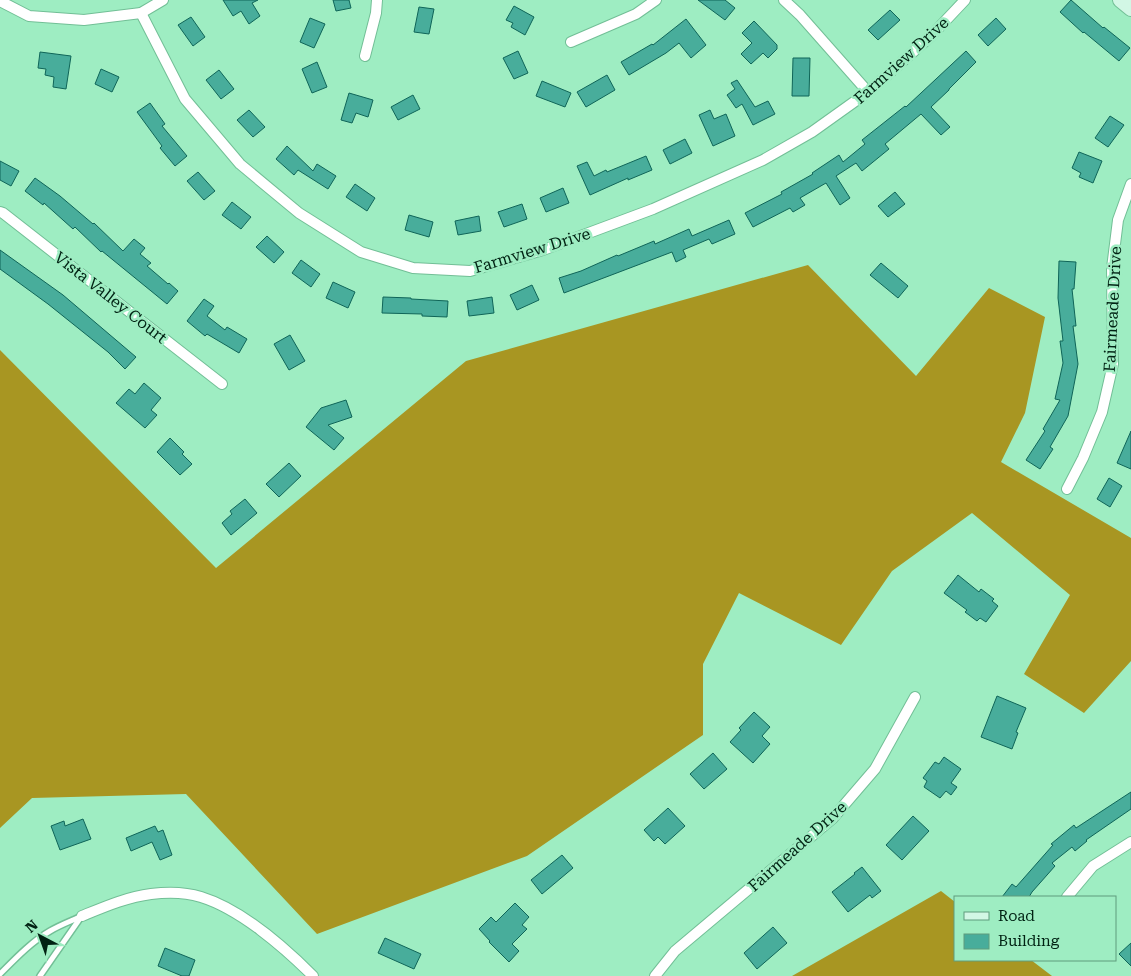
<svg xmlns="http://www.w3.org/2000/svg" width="1131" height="976" font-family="'Roboto Serif',serif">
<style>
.forest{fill:#a89622}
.building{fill:#48ad9b;stroke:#0f6558}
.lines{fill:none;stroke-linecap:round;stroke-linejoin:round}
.lane-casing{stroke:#72bf96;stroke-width:8}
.street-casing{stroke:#72bf96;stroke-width:12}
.secondary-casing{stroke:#72bf96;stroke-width:16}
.lane{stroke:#fff;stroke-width:5}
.street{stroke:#fff;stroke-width:10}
.secondary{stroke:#d2f7e5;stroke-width:14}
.labels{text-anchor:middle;stroke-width:5;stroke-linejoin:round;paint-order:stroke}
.street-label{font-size:16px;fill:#012213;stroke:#9eedc2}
</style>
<rect width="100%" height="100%" fill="#9eedc2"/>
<g class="forest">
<path d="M808,265L916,376L989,288L1045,317L1025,413L1001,462L1131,538V661L1084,713L1024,674L1070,595L972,513L892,571L841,645L739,593L703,664V735L527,856L317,934L186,794L32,798L0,828V350L216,568L466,361Z"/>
<path d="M941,891L955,902V960H1031L1052,976H792Z"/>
</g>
<g class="building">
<path d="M223,0H258L252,3L260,16L249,24L241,11L233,16Z"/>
<path d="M333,0H349L351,8L336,11Z"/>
<path d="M698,0H725L735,8L725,20Z"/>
<path d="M1071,0L1103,28L1104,27L1130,48L1119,61L1084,32L1083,33L1060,12Z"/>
<path d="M514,6L534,17L525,35L511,27L513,23L506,20Z"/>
<path d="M419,7L434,9L429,34L414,32Z"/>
<path d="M890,10L900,20L878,40L868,30Z"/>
<path d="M191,17L205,37L193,46L178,25Z"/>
<path d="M310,18L325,24L314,48L300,42Z"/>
<path d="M996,18L1006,29L988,46L978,35Z"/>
<path d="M686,19L706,45L691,58L679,43L666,53L629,75L621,62L652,44L653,45Z"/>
<path d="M754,21L777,45V49L768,58L763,53L751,64L741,54L752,43L742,33Z"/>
<path d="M518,51L528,73L514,79L503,58Z"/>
<path d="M966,51L976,62L949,89V90L931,107L950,127L941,135L921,114L885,144L889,149L862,171L856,163L836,176L850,198L840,205L826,183L800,198L805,205L793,212L790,208L753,227L745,213L782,194L781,192L813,174L812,173L839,155L843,162L865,144L862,140L905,106L906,107Z"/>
<path d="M40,52L71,56L66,89L53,87L54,77L45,75L46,69L38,68Z"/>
<path d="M793,58H810L809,96H792Z"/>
<path d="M317,62L327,87L312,93L302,69Z"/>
<path d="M101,69L119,77L112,92L95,84Z"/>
<path d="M219,70L234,89L221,99L206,80Z"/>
<path d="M607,75L615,90L586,107L577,92Z"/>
<path d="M737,80L755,107L768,101L775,114L753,125L742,104L736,108L727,95L735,89L731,83Z"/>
<path d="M542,81L571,93L565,107L536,96Z"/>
<path d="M349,93L373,100L368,117L356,113L352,123L341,120Z"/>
<path d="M413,95L420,109L398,120L391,107Z"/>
<path d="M150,103L165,124L162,126L187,156L175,166L160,148L162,146L137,112Z"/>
<path d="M249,110L265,127L253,137L237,120Z"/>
<path d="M710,110L714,119L726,114L735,136L713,146L699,115Z"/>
<path d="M1110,116L1124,125L1108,147L1095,138Z"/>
<path d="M685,139L692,153L670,164L663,150Z"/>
<path d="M287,146L313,171L317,164L336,176L328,189L298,170L294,175L276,159Z"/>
<path d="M1079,152L1102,161L1093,183L1079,177L1081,173L1072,168Z"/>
<path d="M646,156L652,170L628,180V178L590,195L577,166L587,162L594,176L606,170L607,172Z"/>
<path d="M0,161L19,171L11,186L0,180Z"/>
<path d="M198,172L215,191L204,200L187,181Z"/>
<path d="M35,178L60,196L93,224L94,223L123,251L134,239L145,248L140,254L151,263L147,266L168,284L169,283L178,291L167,304L102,251L101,252L75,227L73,229L44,203L43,205L25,191Z"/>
<path d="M355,184L375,198L367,211L346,197Z"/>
<path d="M563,188L569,203L546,212L540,198Z"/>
<path d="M895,192L905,204L888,217L878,206Z"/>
<path d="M232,202L251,217L241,229L222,215Z"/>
<path d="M522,204L527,219L504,227L498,212Z"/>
<path d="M409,215L433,222L429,237L405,230Z"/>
<path d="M479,216L481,231L458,235L455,221Z"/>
<path d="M729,220L735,234L712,244L709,239L683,250L686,257L676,262L672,252L564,293L559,278L581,271L617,255L618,256L654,241L655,244L689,229L692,236Z"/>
<path d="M267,236L284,252L274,263L256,247Z"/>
<path d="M0,250L63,295L136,357L125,369L108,352L48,304L0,269Z"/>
<path d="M301,260L320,274L311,287L292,273Z"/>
<path d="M1059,261L1076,262L1074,289H1072L1076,326H1073L1078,364L1068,416L1050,447L1053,449L1040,469L1026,460L1045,431L1043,429L1060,400L1055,399L1063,363L1060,341H1063L1058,298Z"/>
<path d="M881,263L908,286L898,298L870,275Z"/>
<path d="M333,282L355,292L348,308L326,298Z"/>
<path d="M532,285L539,300L517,310L510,295Z"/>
<path d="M383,297L411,298V299L448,301L447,317L422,316V314L382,313Z"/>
<path d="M492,297L494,313L469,316L467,301Z"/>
<path d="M204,299L214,306L207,316L225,330L227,327L247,339L239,353L207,334L205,336L187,321Z"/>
<path d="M290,335L305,361L289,370L274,344Z"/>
<path d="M144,383L161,398L151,410L157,415L145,428L116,403L129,389L135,394Z"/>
<path d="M346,400L352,417L328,425L344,438L334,450L306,427L321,408Z"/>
<path d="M1131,431V469L1117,463Z"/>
<path d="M170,438L184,452L182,454L192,464L180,475L157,452Z"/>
<path d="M289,463L301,476L279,497L266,484Z"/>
<path d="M1109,478L1122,486L1110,507L1097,499Z"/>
<path d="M245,499L257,513L231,535L222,523L232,514L230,511Z"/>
<path d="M958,575L979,592L981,589L994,599L992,601L998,606L986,622L980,618L977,621L965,612L967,610L944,593Z"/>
<path d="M997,696L1026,708L1016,732L1018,733L1012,749L981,737Z"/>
<path d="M754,712L770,727L762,736L770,744L753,763L730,742L741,730L739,728Z"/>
<path d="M713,753L727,769L704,789L690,774Z"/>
<path d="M944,757L961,769L951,783L957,787L951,795L946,791L940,798L924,787L927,781L923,778L935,762L939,764Z"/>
<path d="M1131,792V809L1086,840L1087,841L1075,851L1072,847L1052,863L1055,866L1032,892L1029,897H1002L1012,884L1016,887L1053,845L1051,844L1074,825L1076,828Z"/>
<path d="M668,808L685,826L665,844L658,837L654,841L644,830Z"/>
<path d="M913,816L929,831L902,860L886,845Z"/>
<path d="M83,819L91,839L60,850L51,826L64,821L65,826Z"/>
<path d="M155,826L158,832L163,830L172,855L160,860L152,842L131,851L126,838Z"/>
<path d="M562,855L573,868L542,894L531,880Z"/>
<path d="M862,867L881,891L872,898L870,895L848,912L832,892L855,874L854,873Z"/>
<path d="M515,903L529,917L522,925L527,929L512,944L519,951L509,962L489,942L490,941L479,929L491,917L496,922Z"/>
<path d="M773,927L787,943L757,969L744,953Z"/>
<path d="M385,938L421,954L414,969L378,953Z"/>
<path d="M1131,943V966L1119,954Z"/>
<path d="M165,948L195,960L189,976H182L158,966Z"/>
</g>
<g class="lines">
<g class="lane-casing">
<g id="lane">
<path d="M0,974C15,959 31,942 50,931C60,925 71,921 82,916"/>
<path d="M40,976L81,917"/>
</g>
</g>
<g class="street-casing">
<g id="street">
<path d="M784,0L800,15L868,92"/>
<path d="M0,1L29,16L84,20L141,13L163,0"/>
<path d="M141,13L185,99L240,164L299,213L361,252L413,268L470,271L543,250L653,209L763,160L812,132L868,92L931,36L965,0"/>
<path d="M571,42L636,14L656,0"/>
<path d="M365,56L376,13L377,0"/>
<path d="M0,212L3,213L222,384"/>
<path d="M1067,489L1083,458L1102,412L1113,364L1112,268L1118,220L1131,184"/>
<path d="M1067,897L1093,866L1131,842"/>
<path d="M82,916C104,907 127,897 151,894C167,892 185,892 201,897C240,909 284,947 313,976"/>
<path d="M655,976L675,951L832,819L875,769L915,697"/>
</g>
</g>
<g class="secondary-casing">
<path id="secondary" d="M1120,0L1131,9"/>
</g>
<use href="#lane" class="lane"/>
<use href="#street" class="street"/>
<use href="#secondary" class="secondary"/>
</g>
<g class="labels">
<g class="street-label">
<text transform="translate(901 60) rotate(-42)" y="6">Farmview Drive</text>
<text transform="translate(532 250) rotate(-17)" y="6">Farmview Drive</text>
<text transform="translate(111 297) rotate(38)" y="6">Vista Valley Court</text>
<text transform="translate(1112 309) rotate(-87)" y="6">Fairmeade Drive</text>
<text transform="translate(797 846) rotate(-42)" y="6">Fairmeade Drive</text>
</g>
</g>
<rect x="954" y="896" width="162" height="65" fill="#9eedc2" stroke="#5f9c7c"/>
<rect x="964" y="912" width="25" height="8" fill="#d2f7e5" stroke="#5f9c7c"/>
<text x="998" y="921" font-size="15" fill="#012213">Road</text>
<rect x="964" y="934" width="25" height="15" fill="#48ad9b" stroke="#5f9c7c"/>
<text x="998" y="946" font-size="15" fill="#012213">Building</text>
<g transform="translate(40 936) rotate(319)" stroke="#9eedc2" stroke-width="4" paint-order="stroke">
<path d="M0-4L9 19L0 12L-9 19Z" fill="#012213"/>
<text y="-8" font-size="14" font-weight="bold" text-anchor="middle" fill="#012213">N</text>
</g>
</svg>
